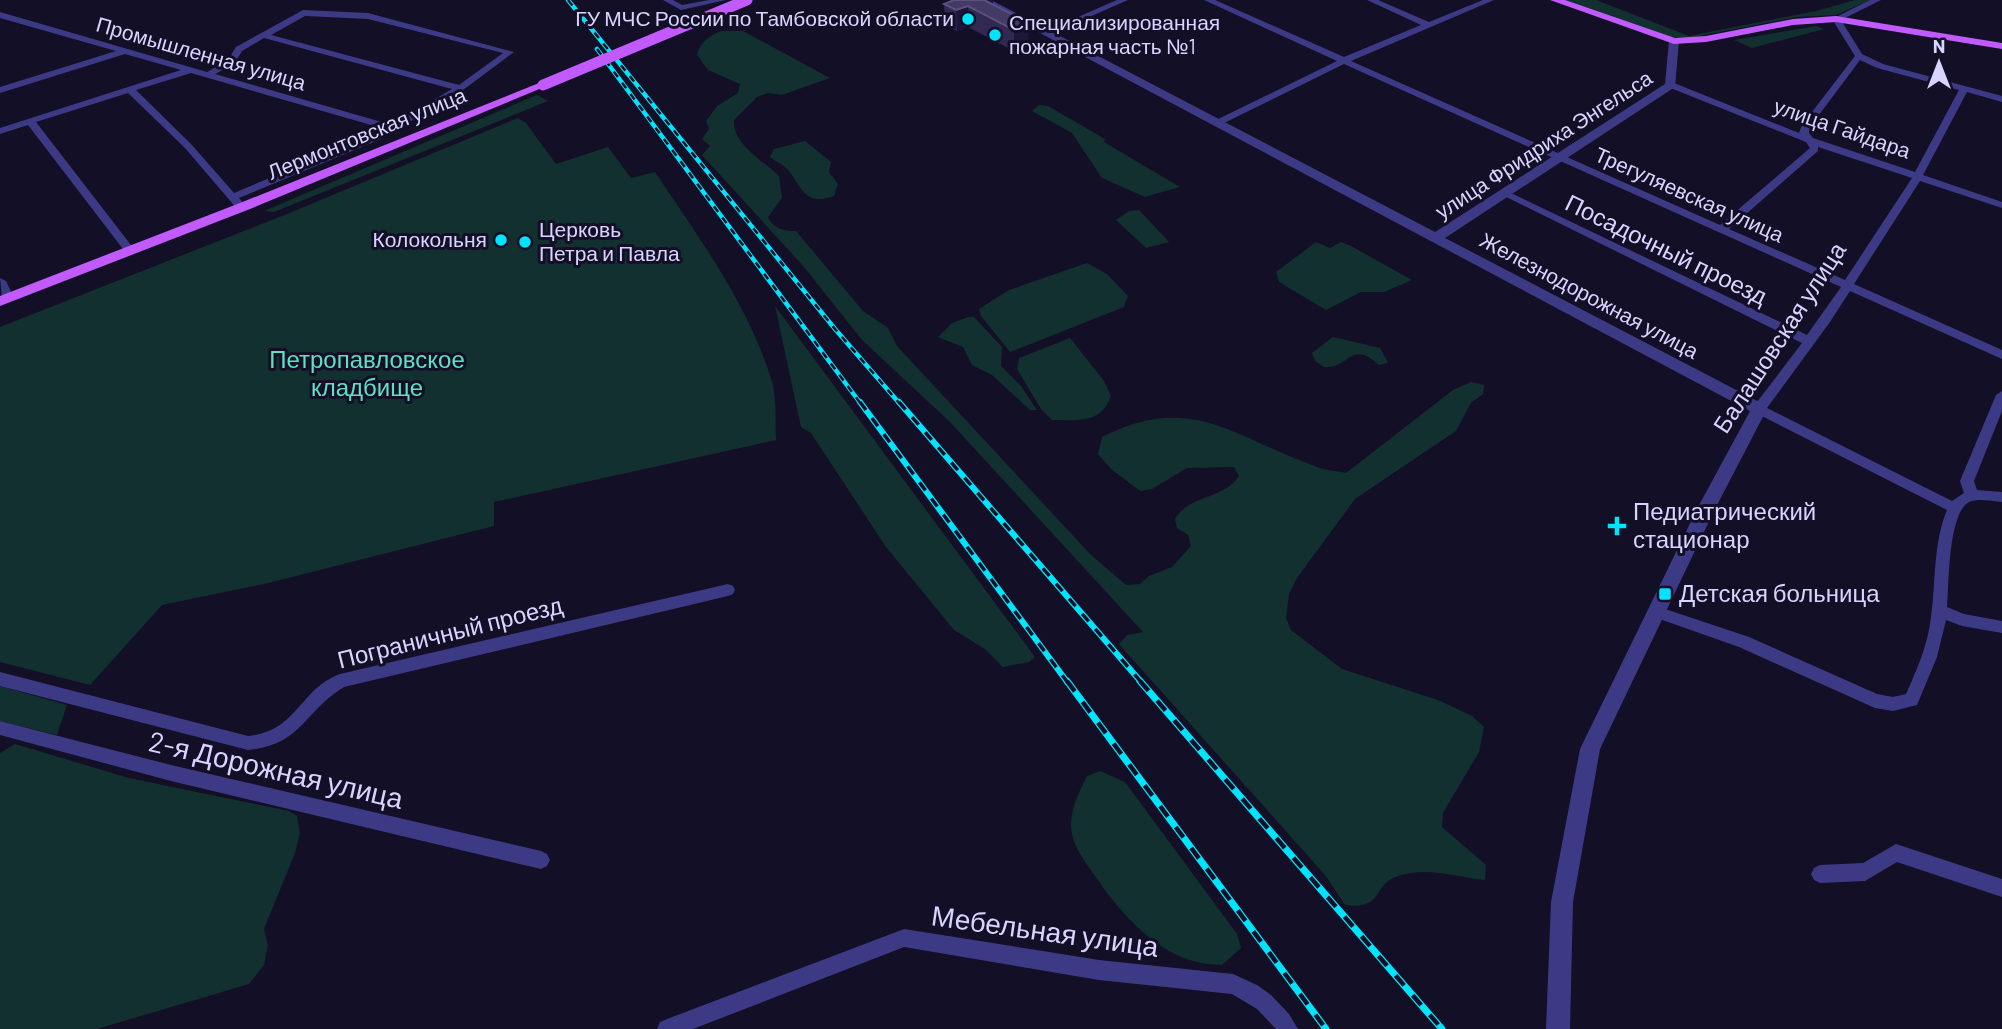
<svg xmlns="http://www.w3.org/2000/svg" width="2002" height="1029" font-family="Barlow,sans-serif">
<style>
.green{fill:#12302f}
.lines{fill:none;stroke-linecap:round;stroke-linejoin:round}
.minor{fill:#3d3a85;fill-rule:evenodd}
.tertiary{fill:#3d3a85;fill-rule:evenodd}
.primary{fill:#c25bff;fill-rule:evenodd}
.rail-far2-casing{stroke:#00e5ff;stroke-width:4.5}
.rail-far1-casing{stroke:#00e5ff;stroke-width:6}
.rail-casing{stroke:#00e5ff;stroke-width:7}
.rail-far2{stroke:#130f26;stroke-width:2.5;stroke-dasharray:7;stroke-linecap:butt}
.rail-far1{stroke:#130f26;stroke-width:3.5;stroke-dasharray:10;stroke-linecap:butt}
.rail{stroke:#130f26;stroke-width:4.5;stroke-dasharray:13;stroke-linecap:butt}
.primary-bridge{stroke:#c25bff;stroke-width:11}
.wall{fill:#312854}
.shaded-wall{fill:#1d163a}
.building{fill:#433a66;stroke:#5a527e;stroke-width:2}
.poi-dot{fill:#00e5ff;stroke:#130f26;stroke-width:2.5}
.labels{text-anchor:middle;stroke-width:6;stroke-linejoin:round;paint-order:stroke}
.far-poi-label{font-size:21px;fill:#d9d4ff;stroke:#130f26;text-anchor:end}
.far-street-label{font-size:21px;fill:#d9d4ff;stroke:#130f26}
.street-label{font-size:24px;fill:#d9d4ff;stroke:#130f26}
.park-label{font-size:24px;fill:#5fe0c0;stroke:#130f26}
.poi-label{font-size:24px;fill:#d9d4ff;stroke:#130f26;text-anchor:start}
.near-street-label{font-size:28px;fill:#d9d4ff;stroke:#130f26}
</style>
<rect width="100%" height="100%" fill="#130f26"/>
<g class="green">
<path d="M1562,0H1596L1689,36L1816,11L1855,0H1870L1836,15L1797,17L1689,38L1669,37Z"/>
<path d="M1816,26L1824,29L1752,48L1734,40Z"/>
<path d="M722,31H743L830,78L782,95L768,93L757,97L734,120C732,144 764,161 779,176L782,198L768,217C774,229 783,231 796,231L863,311L888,328L897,346L1091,555L1126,585L1140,584L1149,576L1172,567L1191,546L1188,535L1177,528L1175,519C1190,494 1223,500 1239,476L1234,467L1187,468L1152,489L1140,491L1111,469L1098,454L1102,437C1193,390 1237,440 1320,468C1328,471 1338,471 1346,473L1453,390L1471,382L1484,385L1483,394L1471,403L1456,431L1355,499L1297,578L1289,594L1286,618L1291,630L1342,669L1438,700L1472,716L1484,727L1479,752L1443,813L1442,827L1486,865L1485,880C1456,877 1426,866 1398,876C1371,885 1385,910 1345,905L1325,875L1119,644L1127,635L1143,632L950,422L862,340L804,267L702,155L710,146L702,139L709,129L706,121L717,106L738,93L740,84L708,70L697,55C699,43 711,34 722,31Z"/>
<path d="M537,95L548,101L274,212L264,211Z"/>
<path d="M1039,105L1048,106L1105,139L1104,142L1180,187L1145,197L1102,178L1072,133L1032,111Z"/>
<path d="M518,118L526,123L556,164L608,147L631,178L655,172C699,238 749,305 772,382C777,399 775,422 776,440L494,502V526L268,583L162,605L90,685L0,662V327L287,214Z"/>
<path d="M805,141L831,162L829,172L838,184L834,196C802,208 801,182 785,167C780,163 775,161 770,157L774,149Z"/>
<path d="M1139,210L1169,242L1146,248L1116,220L1129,211Z"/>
<path d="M1316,242L1330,248L1341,242L1351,246L1412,280L1384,292H1361L1326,310L1279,282L1276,272Z"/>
<path d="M1087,263L1107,274L1128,296L1124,307L1010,352L981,316L979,309L1009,290Z"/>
<path d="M775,306L1035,657L1029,662L1003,667L985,649L954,630L886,547L811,433L801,427Z"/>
<path d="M968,317H974L1002,347L1001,366L1021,386L1037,410H1030L992,375L972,365L963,347L938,337L952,323Z"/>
<path d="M1333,337L1380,348L1388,363L1379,365C1350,339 1350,369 1324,367L1315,361L1312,353Z"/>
<path d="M1070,338L1104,381L1111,396C1101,424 1078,420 1052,420L1041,409L1017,369L1019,358Z"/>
<path d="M0,686L67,705L57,735L0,721Z"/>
<path d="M15,744L129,778L289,811L297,816L300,833L295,853L264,929L268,945L264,965L249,984L97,1029H0V753Z"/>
<path d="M1100,771L1125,782L1237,934L1241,948L1222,965C1165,965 1125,919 1095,876C1088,866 1076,850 1073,838C1067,816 1077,796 1087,776Z"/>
</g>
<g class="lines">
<g class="minor">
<path d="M663,0H673L682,5L709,0H726L681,10Z"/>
<path d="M1117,0H1128L1048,35L1041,33Z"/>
<path d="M1204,0H1215L1344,57L1421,25L1367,0H1378L1429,22L1483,0H1494L1351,61L1720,225L1810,148L1806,142L1668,87V83H1674L1799,133L1802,125L1855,56L1832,19L1870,0H1881L1841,20L1862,54L1883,64L2002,96V102L1967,92L1923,175L2002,202V208L1920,181L1854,284L2002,350V359L1850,291L1830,322L1767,408L1952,501L1964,493L1960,481L1996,395L2002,391V411L1974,481L1977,490L2002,492V502C1992,501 1978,498 1969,502C1948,513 1949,585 1947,607L1964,614L2002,621V633L1962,626L1946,620L1937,657L1917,705L1893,711L1875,708L1739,647L1651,616L1648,612L1651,608L1656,606L1749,637L1877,694L1893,697L1906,694C1917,669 1928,645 1931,617C1936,582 1933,543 1947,510L1754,412L1753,409L1754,406L1802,343L1500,194L1505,191L1509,192L1807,335L1841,287L1344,64L1220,125H1214V121L1337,61ZM1860,60L1877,68L1959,90L1915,172L1813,138L1809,133L1810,127ZM1818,147L1912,178L1845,280L1729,229L1818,151Z"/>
<path d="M303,10L368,13L514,52L463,90L381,139L239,198L247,208L242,211L238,210L185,148L128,93L36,122L134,249L136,251L130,254L126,253L28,125L0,134V128L181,70L125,54L0,93V87L116,51L0,18V12L207,72L228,60L236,47ZM305,16L368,19L503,53L459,85L271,35ZM264,38L452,89L392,125L215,74L234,64L242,51ZM191,73L385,129L234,193L191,144L136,90Z"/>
<path d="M0,278L6,281L14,298L12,301H4L2,298Z"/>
<path d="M728,584L733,586L735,590L733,594L728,596L344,687C304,711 302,745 248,750L0,686V672L248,736C298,731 299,689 340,674Z"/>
<path d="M0,721L171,765L541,851L547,854L550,860L547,866L541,869L171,781L0,735Z"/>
<path d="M1896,844L2002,879V897L1897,862L1865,881L1820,883L1814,880L1811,874L1814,868L1820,865L1863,863Z"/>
<path d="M904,929L1099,960L1233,974L1257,985L1271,995L1289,1014L1298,1029H1276L1257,1009L1232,994L1099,980L904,947L693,1029H657L660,1022L667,1019Z"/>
</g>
<path class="tertiary" d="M978,0H991L1435,232L1665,84L1669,41L1674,38L1679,41L1675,87L1445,238L1765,405L1767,409L1715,509L1600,749L1573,902L1570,1029H1546L1551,902L1580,749L1697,509L1750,411Z"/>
<g class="primary">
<path d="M1550,0H1565L1675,38L1706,36L1793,19L1836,16L2002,43V49L1836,22L1793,25L1706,42L1674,44Z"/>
<path d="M539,83L549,85L250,209L0,306V296L240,203Z"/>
</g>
<g class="rail-far2-casing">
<g id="rail-far2">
<path d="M568,0L835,329L900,404"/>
<path d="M597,49L861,404"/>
</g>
</g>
<g class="rail-far1-casing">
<g id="rail-far1">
<path d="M860,402L1068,683"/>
<path d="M899,402L1142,683"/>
</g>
</g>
<g class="rail-casing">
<g id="rail">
<path d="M1067,681L1326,1029"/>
<path d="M1140,681L1442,1029"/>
</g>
</g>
<use href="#rail-far2" class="rail-far2"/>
<use href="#rail-far1" class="rail-far1"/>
<use href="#rail" class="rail"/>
<path class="primary-bridge" d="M543,85L747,0"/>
</g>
<path class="wall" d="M944,4L993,5L1028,45L1014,51L968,27L957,31L945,25Z"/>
<g class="shaded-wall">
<path d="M984,0H993V18Z"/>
<path d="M968,6V27L957,31L956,10Z"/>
<path d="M1029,23L1028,45L1014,51V30Z"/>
</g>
<path class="building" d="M954,0H984L1029,23L1014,30L968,6L956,10L944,4Z"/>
<g class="poi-dot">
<circle cx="968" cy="19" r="7"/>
<circle cx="995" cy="35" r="7"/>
<circle cx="501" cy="240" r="7"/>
<circle cx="525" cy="242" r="7"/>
<path d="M1613.5 515.5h7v7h7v7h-7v7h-7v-7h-7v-7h7z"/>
<rect x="1658" y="587" width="14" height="14" rx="3.5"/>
</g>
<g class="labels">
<g class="far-poi-label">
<text x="954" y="26">ГУ МЧС России по Тамбовской области</text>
<text x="1009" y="30" text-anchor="start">Специализированная<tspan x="1009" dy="24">пожарная часть №1</tspan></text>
<text x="539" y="237" text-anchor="start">Церковь<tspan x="539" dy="24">Петра и Павла</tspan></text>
<text x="487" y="247">Колокольня</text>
</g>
<g class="far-street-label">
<text transform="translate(201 54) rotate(16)" y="7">Промышленная улица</text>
<text transform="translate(1842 129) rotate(19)" y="7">улица Гайдара</text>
<text transform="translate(367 134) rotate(-22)" y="7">Лермонтовская улица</text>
<text transform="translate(1544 145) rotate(-33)" y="7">улица Фридриха Энгельса</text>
<text transform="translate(1689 195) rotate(24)" y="7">Трегуляевская улица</text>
<text transform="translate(1589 296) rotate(28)" y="7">Железнодорожная улица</text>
</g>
<g class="street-label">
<text transform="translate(1666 250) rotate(26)" y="8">Посадочный проезд</text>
<text transform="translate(1780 338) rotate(-57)" y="8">Балашовская улица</text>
<text transform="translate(450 633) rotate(-14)" y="8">Пограничный проезд</text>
</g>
<g class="park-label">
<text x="367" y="368">Петропавловское<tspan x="367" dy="28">кладбище</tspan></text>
</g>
<g class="poi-label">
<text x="1633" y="520">Педиатрический<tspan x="1633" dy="28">стационар</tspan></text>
<text x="1679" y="602">Детская больница</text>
</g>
<g class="near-street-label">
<text transform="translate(276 770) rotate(13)" y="10">2-я Дорожная улица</text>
<text transform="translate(1045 931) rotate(8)" y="10">Мебельная улица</text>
</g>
</g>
<g transform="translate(1939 63)" stroke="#130f26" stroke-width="5" paint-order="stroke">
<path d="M0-5L12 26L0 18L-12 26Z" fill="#d9d4ff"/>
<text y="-10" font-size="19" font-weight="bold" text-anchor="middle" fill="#d9d4ff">N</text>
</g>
</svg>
